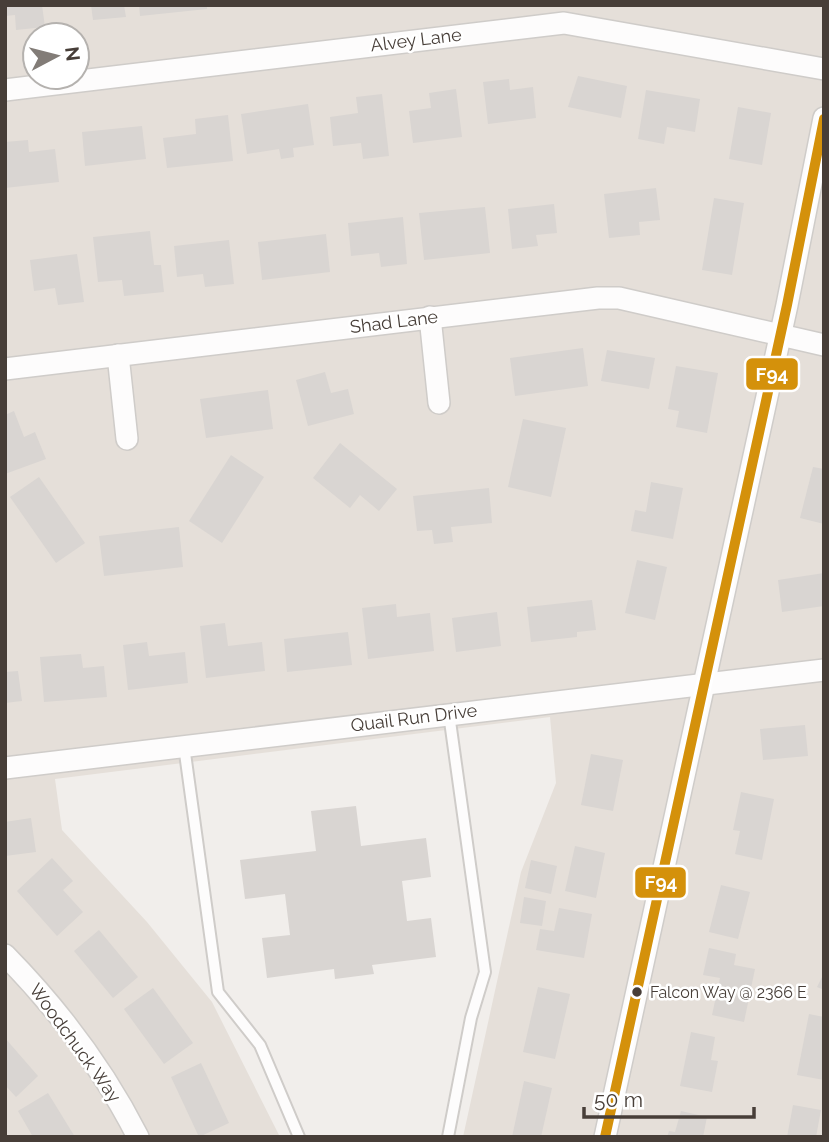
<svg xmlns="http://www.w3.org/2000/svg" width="829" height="1142" font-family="Raleway,sans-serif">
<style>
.residential{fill:#e5dfd9;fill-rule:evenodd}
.building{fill:#d9d5d2}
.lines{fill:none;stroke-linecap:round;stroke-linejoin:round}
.lane-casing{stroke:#cfccc9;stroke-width:14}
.street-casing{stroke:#cfccc9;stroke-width:24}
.lane{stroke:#fdfcfc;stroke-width:10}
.street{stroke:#fdfcfc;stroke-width:21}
.bus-1-casing{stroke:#fff;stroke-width:16}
.bus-1{stroke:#d4910b;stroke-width:10}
.bus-dot{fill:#473e38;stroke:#fff;stroke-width:2.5}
.labels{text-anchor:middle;stroke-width:5;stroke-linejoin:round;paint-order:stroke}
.bus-label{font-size:16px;fill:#473e38;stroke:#fff;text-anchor:start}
.street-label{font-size:18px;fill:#473e38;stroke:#fff}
.line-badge{stroke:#fff;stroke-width:2.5}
.badge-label{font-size:19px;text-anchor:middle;font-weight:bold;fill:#fff}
</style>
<rect width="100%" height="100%" fill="#f1eeeb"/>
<path class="residential" d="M5,5H824V1137H463L521,872L556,783L550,717L55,779L62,830L147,922L212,1002L280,1137H5ZM35,35H77V77H35Z"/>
<g class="building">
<path d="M5,5H42L45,27L16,30L15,15L5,16Z"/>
<path d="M91,5H124L126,17L93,20Z"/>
<path d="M139,5H207V9L140,16Z"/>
<path d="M578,76L627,86L621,118L568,107Z"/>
<path d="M509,79L510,90L533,87L536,118L488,124L483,82Z"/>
<path d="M456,89L462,137L413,143L409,111L431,108L429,93Z"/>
<path d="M646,90L700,99L695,132L667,127L664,144L638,139Z"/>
<path d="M382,94L389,156L363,159L361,143L333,146L330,117L358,113L356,97Z"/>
<path d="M308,104L314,145L293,148L294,157L281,159L279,149L247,154L241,114Z"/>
<path d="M738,107L771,113L762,165L729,159Z"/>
<path d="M228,115L233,161L167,168L163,138L196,134L195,119Z"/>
<path d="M142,126L146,159L85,166L82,132Z"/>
<path d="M28,140L29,152L55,149L59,182L5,188V142Z"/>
<path d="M656,188L660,220L639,222L640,235L609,238L604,194Z"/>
<path d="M714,198L744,203L732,275L702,270Z"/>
<path d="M554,204L557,233L536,235L538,246L512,249L508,209Z"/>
<path d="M485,207L490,253L424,260L419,213Z"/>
<path d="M403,217L407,264L381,267L379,253L351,256L348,223Z"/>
<path d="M150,231L154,265H161L164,292L124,296L122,280L98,282L93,237Z"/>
<path d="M326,234L330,272L262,280L258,242Z"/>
<path d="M229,240L234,284L205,287L203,274L177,277L174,246Z"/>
<path d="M77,254L84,302L58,305L55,288L34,291L30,260Z"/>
<path d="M583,348L588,386L515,396L510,358Z"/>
<path d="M607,350L655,358L649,389L601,381Z"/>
<path d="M676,366L718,373L707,433L676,427L679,411L668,409Z"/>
<path d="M325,372L331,393L348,389L354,414L308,426L296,380Z"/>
<path d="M268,390L273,429L206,438L200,399Z"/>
<path d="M14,411L24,437L35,432L46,459L5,474V415Z"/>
<path d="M523,419L566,428L551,497L508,487Z"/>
<path d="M340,443L397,489L379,511L360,495L350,508L313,478Z"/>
<path d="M231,455L264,477L222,543L189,521Z"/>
<path d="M813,467L824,469V524L800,518Z"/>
<path d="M39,477L85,543L56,563L10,497Z"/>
<path d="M651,482L683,488L673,539L631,531L635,510L646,512Z"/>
<path d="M489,488L492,523L451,527L453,542L434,544L432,530L417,531L413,496Z"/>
<path d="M179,527L183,567L104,576L99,536Z"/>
<path d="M637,560L667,567L655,620L625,613Z"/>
<path d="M824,573V606L782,612L778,580Z"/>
<path d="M592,600L596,630L577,632V637L531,642L527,607Z"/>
<path d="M396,604L397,617L430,613L434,651L368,659L362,608Z"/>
<path d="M497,612L501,646L456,652L452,618Z"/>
<path d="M225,623L228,646L262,642L265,671L206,678L200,626Z"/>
<path d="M348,632L352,665L287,672L284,639Z"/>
<path d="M147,642L149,656L185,652L188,683L128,690L123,645Z"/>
<path d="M81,654L83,668L104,666L107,697L44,702L40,657Z"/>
<path d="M18,671L22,701L5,703V672Z"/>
<path d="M805,725L808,756L763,760L760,729Z"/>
<path d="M591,754L623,760L613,811L581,805Z"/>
<path d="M741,792L774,799L762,860L735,854L740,831L733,830Z"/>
<path d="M356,806L361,846L426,838L431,877L402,881L407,921L431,918L436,957L372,965L374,974L335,979L334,969L267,978L262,938L290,935L285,894L245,899L240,860L316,851L311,811Z"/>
<path d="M31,818L36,852L5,856V822Z"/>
<path d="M575,846L605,853L596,898L565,891Z"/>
<path d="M52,858L73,881L63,890L83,912L57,936L17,891Z"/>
<path d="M531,860L557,866L551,894L525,888Z"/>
<path d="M721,885L750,892L738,939L709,932Z"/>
<path d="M524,897L546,901L542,926L520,923Z"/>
<path d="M559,908L592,914L584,958L536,950L540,929L554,931Z"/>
<path d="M99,930L138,977L113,998L74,951Z"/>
<path d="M709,948L736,954L734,965L755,969L744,1022L712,1015L720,978L703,975Z"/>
<path d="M824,973V990L817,987Z"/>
<path d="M538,987L570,994L555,1059L523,1052Z"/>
<path d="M153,988L193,1043L164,1064L124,1009Z"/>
<path d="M809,1014L824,1017V1080L797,1075Z"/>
<path d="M691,1032L715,1037L711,1060L718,1061L712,1092L680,1086Z"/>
<path d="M5,1038L38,1076L16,1097L5,1085Z"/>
<path d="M201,1063L229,1123L199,1137L171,1077Z"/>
<path d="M524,1081L552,1088L541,1137H512Z"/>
<path d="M48,1093L75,1137H33L18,1111Z"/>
<path d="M793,1105L821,1110L816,1137H787Z"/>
<path d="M681,1111L707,1117L703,1137H667L669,1131L675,1132Z"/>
</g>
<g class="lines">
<g class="lane-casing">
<g id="lane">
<path d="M184,746L218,992L260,1045L299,1137"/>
<path d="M448,1137L471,1018L485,972L449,714"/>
</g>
</g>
<g class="street-casing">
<g id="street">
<path d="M5,90L564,23L824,69"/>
<path d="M430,317L439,403"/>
<path d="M118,355L127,439"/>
<path d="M5,369L598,298H619L824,345"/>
<path d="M5,768L824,670"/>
<path d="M5,955C57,1008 104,1070 138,1137"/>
<path d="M605,1137L787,305L824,118"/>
</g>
</g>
<use href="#lane" class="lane"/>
<use href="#street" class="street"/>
<g class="bus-1-casing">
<path id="bus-1" d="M605,1137L787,305L824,119"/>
</g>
<use href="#bus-1" class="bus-1"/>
</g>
<circle class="bus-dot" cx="637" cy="992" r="6"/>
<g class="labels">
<g class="bus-label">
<text x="650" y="998">Falcon Way @ 2366 E</text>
</g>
<g class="street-label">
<text transform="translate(416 40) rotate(-7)" y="6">Alvey Lane</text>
<text transform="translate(394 322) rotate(-7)" y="6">Shad Lane</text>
<text transform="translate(414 718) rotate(-7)" y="6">Quail Run Drive</text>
<text transform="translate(75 1043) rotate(54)" y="6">Woodchuck Way</text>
</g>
</g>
<g class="line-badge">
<rect x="745" y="357" width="54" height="34" rx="7" fill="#d4910b"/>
<rect x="634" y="866" width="53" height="33" rx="7" fill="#d4910b"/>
</g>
<g class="badge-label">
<text x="772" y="381">F94</text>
<text x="661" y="889">F94</text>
</g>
<rect width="829" height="1142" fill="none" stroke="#473e38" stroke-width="14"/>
<g transform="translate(56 56) rotate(83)"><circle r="33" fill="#ffffff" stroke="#b5b2af" stroke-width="2"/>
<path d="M0-5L12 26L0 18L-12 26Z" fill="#827c77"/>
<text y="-10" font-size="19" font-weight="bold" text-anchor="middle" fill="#473e38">N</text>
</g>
<path d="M584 1107v10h170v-10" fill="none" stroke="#473e38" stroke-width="3.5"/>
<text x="594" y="1107" font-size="21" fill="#473e38" stroke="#ffffff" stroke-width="5" paint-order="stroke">50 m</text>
</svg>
